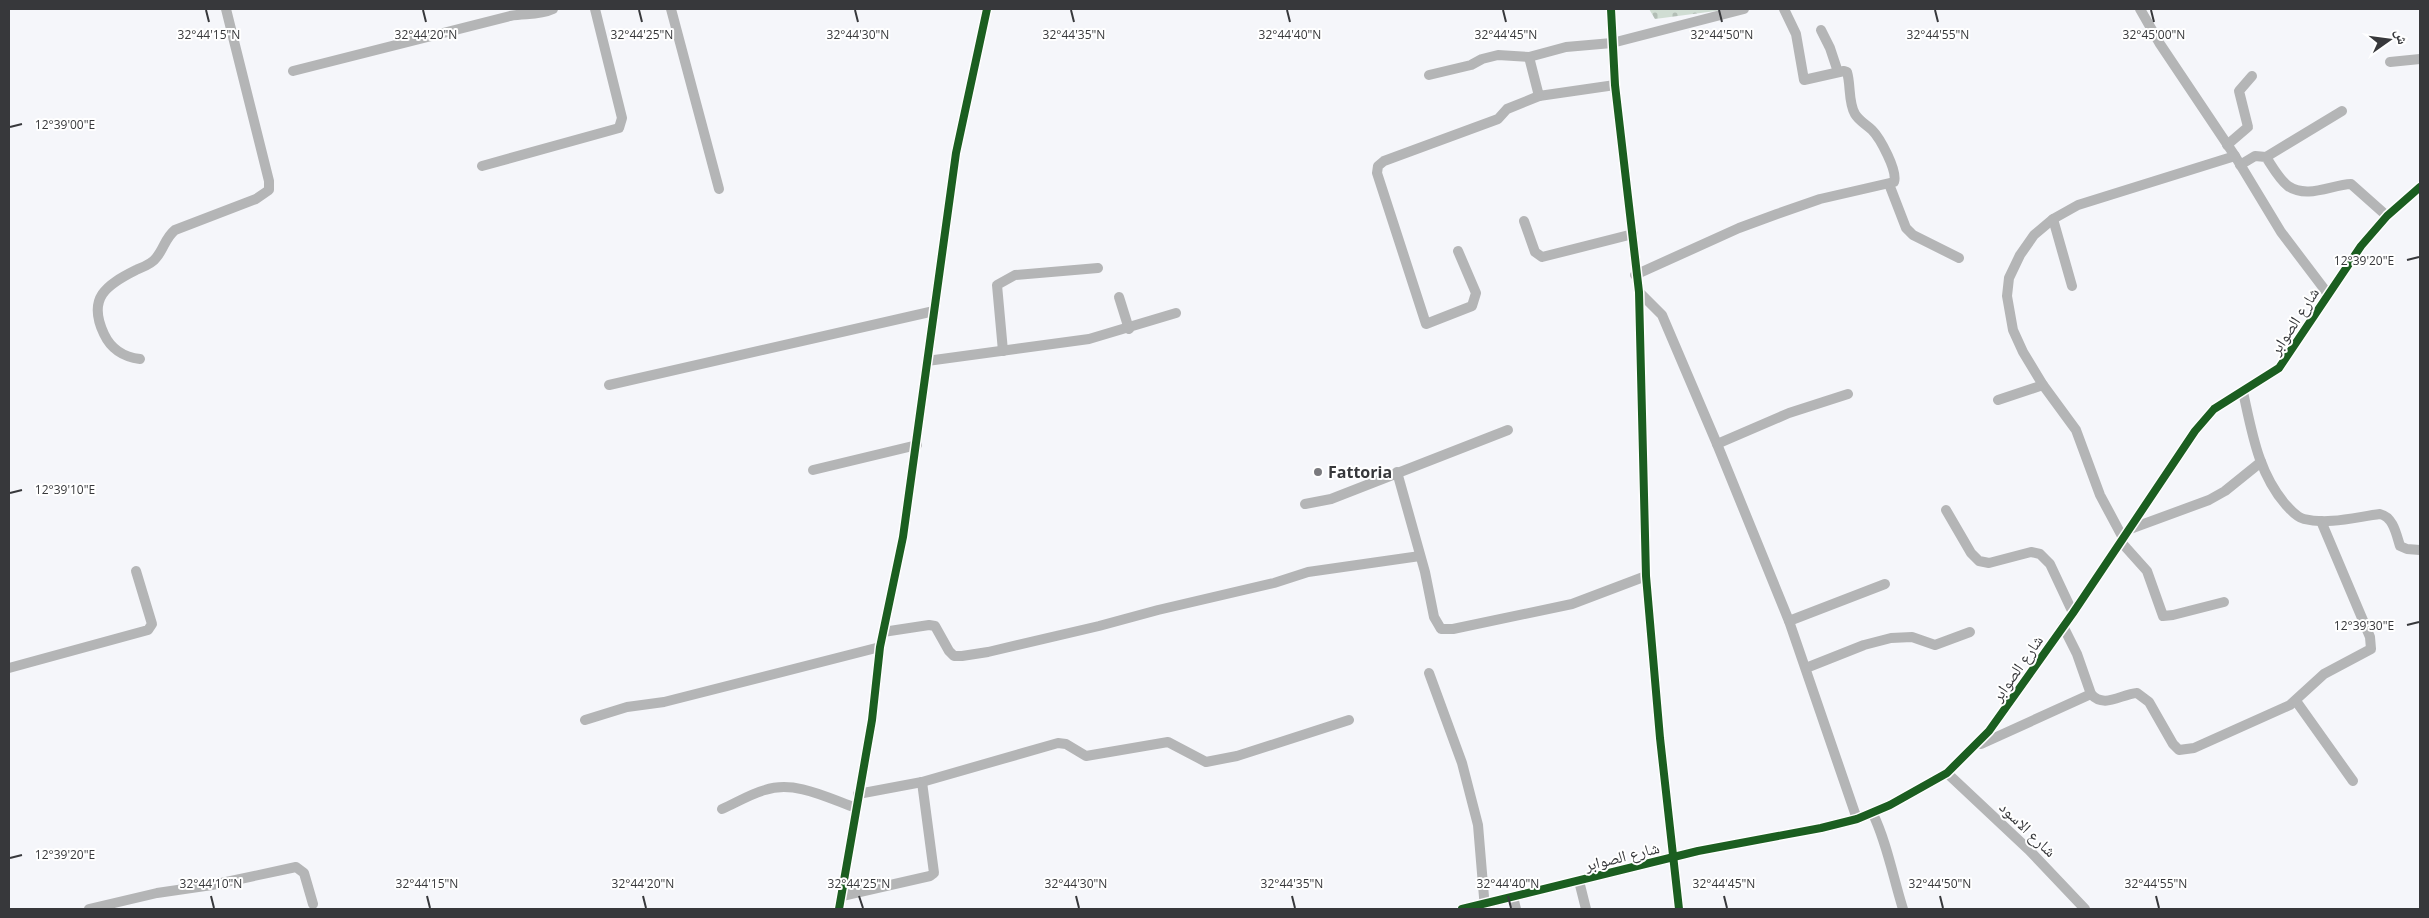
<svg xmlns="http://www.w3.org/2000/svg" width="2429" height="918" font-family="'Open Sans','Noto Naskh Arabic',sans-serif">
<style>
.cemetery{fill:url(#cemetery-stones)}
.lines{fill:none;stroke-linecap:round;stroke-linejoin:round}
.minor{stroke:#b4b5b6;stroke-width:10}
.cycleway-casing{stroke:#fff;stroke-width:11}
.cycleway{stroke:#1b5e20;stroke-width:8}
.ticks{fill:none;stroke:#37383b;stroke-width:2}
.poi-dot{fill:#7a7a7e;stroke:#fff;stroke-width:2}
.labels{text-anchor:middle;stroke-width:4;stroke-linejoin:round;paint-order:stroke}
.street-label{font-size:16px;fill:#37383b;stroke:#fff}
.poi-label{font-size:16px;font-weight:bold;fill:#37383b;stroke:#fff;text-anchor:start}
.ticks-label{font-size:12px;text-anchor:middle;fill:#37383b;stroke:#fff;stroke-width:4;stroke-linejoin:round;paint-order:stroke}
</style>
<defs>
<pattern id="cemetery-stones" width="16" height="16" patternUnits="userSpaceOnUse" patternTransform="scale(1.25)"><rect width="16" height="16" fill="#d0ddd3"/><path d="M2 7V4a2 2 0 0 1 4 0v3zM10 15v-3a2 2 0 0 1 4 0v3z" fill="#b3beb6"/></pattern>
</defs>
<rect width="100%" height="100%" fill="#f5f6fa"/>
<path class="cemetery" d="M1649,9H1731L1655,19Z"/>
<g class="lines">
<g class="minor">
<path d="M671,9L719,189"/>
<path d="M1611,9L1615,85L1639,292L1646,576L1660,738L1679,909"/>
<path d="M2140,9L2160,44L2235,156L2281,232L2328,294"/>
<path d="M1821,30L1830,48L1838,72"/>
<path d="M2390,62L2420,59"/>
<path d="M293,71L510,16C526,13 538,16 553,9"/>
<path d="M1429,75L1471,65L1482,59L1498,55L1529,57"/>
<path d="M1615,85L1539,96L1529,57L1566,47L1612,43L1744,9"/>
<path d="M2227,145L2248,127L2239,91L2252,76"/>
<path d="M2266,157L2342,111"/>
<path d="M2240,165L2255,156L2266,157C2272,166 2279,179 2288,186C2307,199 2331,185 2351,184L2387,216"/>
<path d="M482,166L619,128L622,118L595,9"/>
<path d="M1889,184L1906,228L1913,235L1959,258"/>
<path d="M2053,219L2072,286"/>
<path d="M1524,221L1535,252L1542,257L1633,234"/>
<path d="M1458,251L1476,293L1472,306L1426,324L1377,173L1378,166L1384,161L1498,119L1507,109L1539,96"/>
<path d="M1635,275L1739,228L1777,214L1820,199L1894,182C1898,171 1880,138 1872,130C1866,124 1859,121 1855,114C1848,102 1851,85 1847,72L1844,71L1804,80L1796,34L1784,9"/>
<path d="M1639,292L1662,315L1717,444L1789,621L1857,819"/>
<path d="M1119,297L1129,329"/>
<path d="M1003,351L997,285L1015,275L1098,268"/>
<path d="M140,359C123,357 111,349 104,334C87,298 106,285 136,270C143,267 152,264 156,258C164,249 165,238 175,230L256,199L269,190V181L226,9"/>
<path d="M927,361L1089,339L1176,313"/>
<path d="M609,385L934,311"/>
<path d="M2243,392C2252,432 2258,473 2286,505C2291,510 2296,517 2304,519C2328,525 2356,517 2380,514C2393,517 2396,533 2400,546L2407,549L2420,550"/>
<path d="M1998,400L2043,385"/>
<path d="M1717,444L1789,413L1848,394"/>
<path d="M813,470L917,445"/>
<path d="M1397,472L1425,572L1434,617L1441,629H1453L1572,604L1646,576"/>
<path d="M1305,504L1331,499L1508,430"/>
<path d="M1946,510L1971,553L1979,561L1989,563L2031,552L2040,554L2050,564L2073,613"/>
<path d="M2130,529L2209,500L2225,491L2261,462"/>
<path d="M2123,538L2100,495L2076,430L2043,385L2023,352L2013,330L2007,296L2009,278L2020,255L2034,235L2053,219L2078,205L2235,156"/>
<path d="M2121,542L2147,571L2163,616L2173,615L2224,602"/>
<path d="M1789,621L1885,584"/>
<path d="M2063,626L2077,654L2091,694C2104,709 2121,694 2137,693L2149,702L2173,744L2179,750L2194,748L2290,705L2324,674L2371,649L2370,637L2321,521"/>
<path d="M883,632L929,625L935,626L949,651L954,656H962L988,652L1099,626L1158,610L1274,583L1308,572L1420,556"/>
<path d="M9,668L148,630L152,624L136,571"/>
<path d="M1806,668L1864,645L1891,638L1912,637L1935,645L1970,632"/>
<path d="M1429,673L1462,763L1478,825L1485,909"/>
<path d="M2296,701L2353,781"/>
<path d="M585,720L627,707L664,702L880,647"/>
<path d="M1981,744L2091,694"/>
<path d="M1947,773L2029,850L2085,909"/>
<path d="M858,794L922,782L1058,743L1066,744L1086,756L1168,742L1206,762L1237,756L1349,720"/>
<path d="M722,809C736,803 750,794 765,790C795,780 828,798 856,808"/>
<path d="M1873,814C1887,843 1893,877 1903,909"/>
<path d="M1579,881L1586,909"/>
<path d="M842,896L930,876L934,873L922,782"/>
<path d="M1513,897L1516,909"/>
<path d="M89,909L157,893L212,885L296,867L304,873L313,904"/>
<path d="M839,909L872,720L880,647L903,537L956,153L987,9"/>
<path d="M1462,909L1698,851L1821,828L1857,819L1890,805L1947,773L1989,731L2073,613L2195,431L2214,409L2279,368L2361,246L2387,216L2420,187"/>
</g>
<g class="cycleway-casing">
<g id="cycleway">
<path d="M1611,9L1615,85L1639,292L1646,576L1660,738L1679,909"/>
<path d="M839,909L872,720L880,647L903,537L956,153L987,9"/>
<path d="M1462,909L1698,851L1821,828L1857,819L1890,805L1947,773L1989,731L2073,613L2195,431L2214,409L2279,368L2361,246L2387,216L2420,187"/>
</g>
</g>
<use href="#cycleway" class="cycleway"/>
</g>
<path class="ticks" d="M206,10L209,22M423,10L426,22M639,10L642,22M855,10L858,22M1071,10L1074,22M1287,10L1290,22M1503,10L1506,22M1719,10L1722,22M1935,10L1938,22M2151,10L2154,22M10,127L22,124M2407,260L2419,257M10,493L22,490M2407,625L2419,622M10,858L22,855M211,896L214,908M427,896L430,908M643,896L646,908M859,896L863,908M1076,896L1079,908M1292,896L1295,908M1508,896L1511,908M1724,896L1727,908M1940,896L1943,908M2156,896L2159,908"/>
<circle class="poi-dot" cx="1318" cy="472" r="5"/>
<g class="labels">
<g class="street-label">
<text transform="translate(2294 321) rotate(-57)" y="6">شارع الصوابر</text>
<text transform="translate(2017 668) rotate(-55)" y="6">شارع الصوابر</text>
<text transform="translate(2028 829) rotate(44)" y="6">شارع الاسود</text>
<text transform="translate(1622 856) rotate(-14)" y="6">شارع الصوابر</text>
</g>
<g class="poi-label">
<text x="1328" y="478">Fattoria</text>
</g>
</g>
<g class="ticks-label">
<text x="209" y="39">32°44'15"N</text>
<text x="426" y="39">32°44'20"N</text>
<text x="642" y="39">32°44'25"N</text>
<text x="858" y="39">32°44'30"N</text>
<text x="1074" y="39">32°44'35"N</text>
<text x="1290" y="39">32°44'40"N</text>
<text x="1506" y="39">32°44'45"N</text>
<text x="1722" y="39">32°44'50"N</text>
<text x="1938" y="39">32°44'55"N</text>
<text x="2154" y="39">32°45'00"N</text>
<text x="65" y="129">12°39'00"E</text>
<text x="2364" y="265">12°39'20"E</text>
<text x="65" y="494">12°39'10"E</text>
<text x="2364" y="630">12°39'30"E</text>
<text x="65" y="859">12°39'20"E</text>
<text x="211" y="888">32°44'10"N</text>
<text x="427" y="888">32°44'15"N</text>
<text x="643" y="888">32°44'20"N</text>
<text x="859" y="888">32°44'25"N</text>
<text x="1076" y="888">32°44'30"N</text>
<text x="1292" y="888">32°44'35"N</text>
<text x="1508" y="888">32°44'40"N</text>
<text x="1724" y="888">32°44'45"N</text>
<text x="1940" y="888">32°44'50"N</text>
<text x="2156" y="888">32°44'55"N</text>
</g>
<rect width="2429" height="918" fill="none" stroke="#37383b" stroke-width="20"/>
<g transform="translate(2389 40) rotate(76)" stroke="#ffffff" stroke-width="4" paint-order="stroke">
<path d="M0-4L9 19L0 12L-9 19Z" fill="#37383b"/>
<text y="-8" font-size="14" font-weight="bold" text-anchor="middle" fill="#37383b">ش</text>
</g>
</svg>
